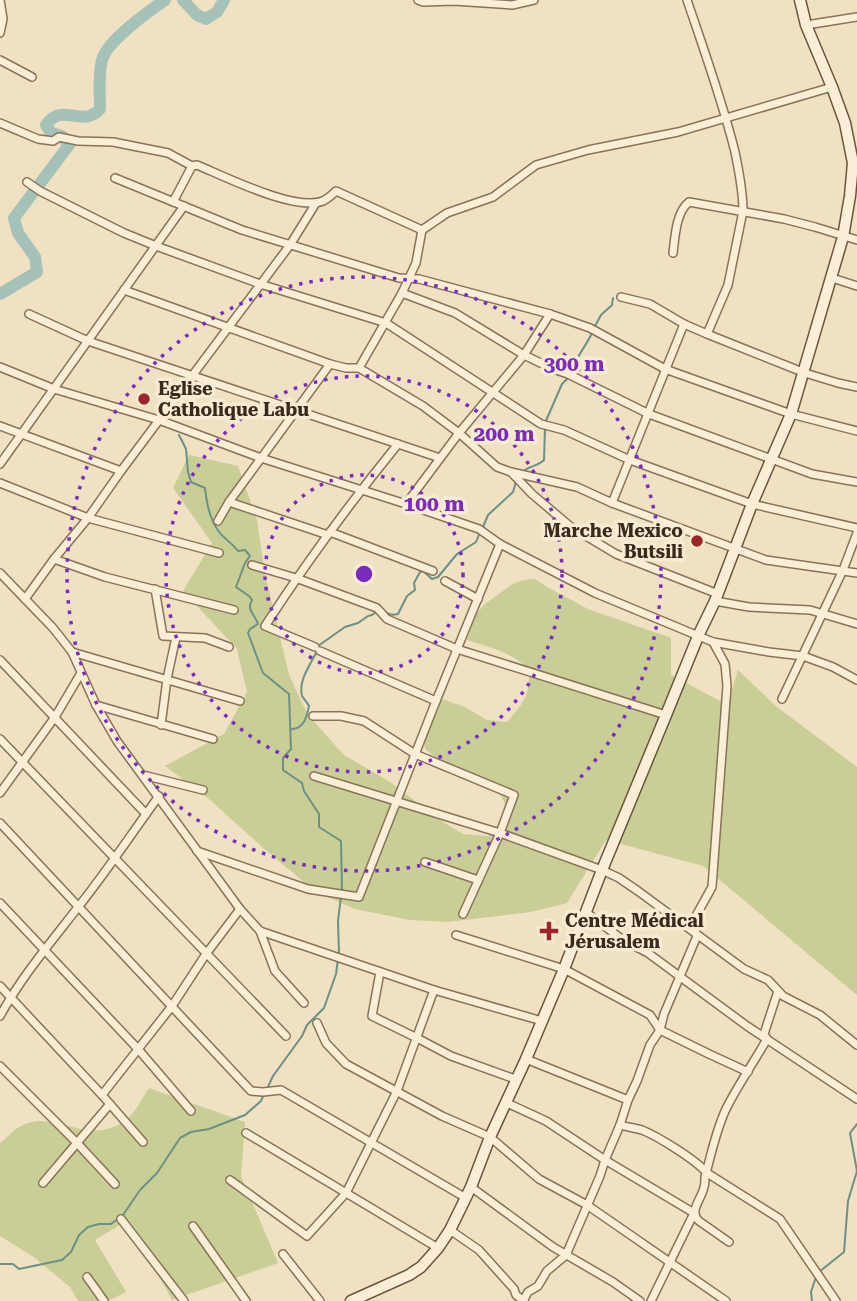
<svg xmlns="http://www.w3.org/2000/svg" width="857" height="1301" font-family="'Roboto Serif',serif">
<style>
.green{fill:#c9ce96}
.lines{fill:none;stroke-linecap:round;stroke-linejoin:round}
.stream{stroke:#6b9186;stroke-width:2}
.river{stroke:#a5c2b9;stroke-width:12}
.street-casing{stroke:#8a7258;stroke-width:10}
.secondary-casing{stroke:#6c533c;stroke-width:13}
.street{stroke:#faeed6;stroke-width:7}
.secondary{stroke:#faeed6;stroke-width:10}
.ring{fill:none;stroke:#7b2cbf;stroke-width:3.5;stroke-dasharray:3.5 7}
.poi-dot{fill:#9c262a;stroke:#f7ebd2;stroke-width:2.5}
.labels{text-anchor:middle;stroke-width:7;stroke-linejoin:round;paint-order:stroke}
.poi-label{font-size:18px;font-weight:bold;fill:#3a2a1d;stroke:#f7ebd2;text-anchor:start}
.centre{fill:#7b2cbf;stroke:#f7ebd2;stroke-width:3.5}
.ring-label{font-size:21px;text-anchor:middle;font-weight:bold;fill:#7b2cbf;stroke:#f7ebd2;stroke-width:7;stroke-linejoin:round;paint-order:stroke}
</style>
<rect width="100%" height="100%" fill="#f0e1c2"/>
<g class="green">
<path d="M189,455L238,466L257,520L265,574L289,675L308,715L344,755L390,782L440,820L463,834L488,836L503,828L506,806L495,784L440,761L425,749L423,735L434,719L442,699L465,707L487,720L507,722C524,702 530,696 529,669C509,651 491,648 467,640L477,613L485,604L514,583L525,580L535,579L547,587L588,609L671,638V675L724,703H728L738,670L777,707L857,767V995L703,866L606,840L567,903L531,912L448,922L410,920L355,909L316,892L262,847L210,800L165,766L224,734L247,692L237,649L183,591L212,543L173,488Z"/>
<path d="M149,1088L245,1122L241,1176L278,1263L172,1300L128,1220L95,1240L126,1292L108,1301H78L70,1287L35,1258L0,1236V1143C7,1138 14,1129 21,1126C56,1107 87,1150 127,1119C136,1112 143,1097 149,1088Z"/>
</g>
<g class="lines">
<g class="stream">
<path d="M594,328L601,315L612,305L613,298"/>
<path d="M570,373C575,359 586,346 592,333"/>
<path d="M545,423L562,384L568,378"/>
<path d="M179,435L186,449L188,472L191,482L205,488C207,506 211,527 226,539C231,543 234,546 238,551L245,550L250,556L245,563L236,587L249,596L252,600C246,611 255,614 258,624L250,629L248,633L263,673L289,694L291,749L283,758V770L302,783L304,791L319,814V827L341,841L342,891"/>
<path d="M522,472C529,466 538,466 544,460L545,428"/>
<path d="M483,527L488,515L513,492L516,482"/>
<path d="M383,610C388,614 391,616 398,614L407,596L415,590L414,583L420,572L423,571L432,579L438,577L457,554L476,542L480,532"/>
<path d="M318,646L345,627L358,623L368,616L372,615L376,612"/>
<path d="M292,729C304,729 307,716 309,706C307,702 304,699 302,696C298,680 311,664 317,651"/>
<path d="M339,953L338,921L341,896"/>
<path d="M267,1089L273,1076L302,1036L307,1025L324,1008L336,974L338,959"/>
<path d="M857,1124L850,1133L857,1171"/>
<path d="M0,1264H13L19,1269L62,1260L71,1252L79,1235L88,1227L99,1224H111L123,1215L140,1190L157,1173L180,1138L191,1132L209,1129L245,1115L261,1101L264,1094"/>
<path d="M819,1272L844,1252L848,1201L857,1171"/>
<path d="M812,1301L811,1292L816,1277"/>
</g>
<g class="river">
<path d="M183,0L197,15L206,19L217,12L224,0"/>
<path d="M0,294L37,272L35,257L18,233L14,218L69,145L62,136L51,133L46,125C62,101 82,129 100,109C100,94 98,75 102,60C106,42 149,11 165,0"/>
</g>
<g class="street-casing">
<g id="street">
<path d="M418,0L423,2L454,1L512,5L534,0"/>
<path d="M687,0C704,50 722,100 735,152C739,172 743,190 743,211L728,285L707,334"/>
<path d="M806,25L857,17"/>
<path d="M0,33L3,19L0,0"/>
<path d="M0,60L32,77"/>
<path d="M0,123L38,139L53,141L59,137L78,141L113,142L168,153L192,166L197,165C224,176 295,212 323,201C327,199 332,195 336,191L422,230"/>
<path d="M115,178L242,230L399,278L419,279L550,314L590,328L665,369L791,414L857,431"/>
<path d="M27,182L40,191L124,233L156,246L260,284L386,323L541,424L564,430L630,460L752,504L857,528"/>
<path d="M173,202L192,166"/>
<path d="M673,253C675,237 676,212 689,202L784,219L815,227L857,240"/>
<path d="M832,278L857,286"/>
<path d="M124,290L330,364L346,368H359L423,406L459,433L497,467L511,472L532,494L571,527L616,554L718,594"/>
<path d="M402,293L455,313L524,355L553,369L568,374L649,414L812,474L857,482"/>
<path d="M621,297L650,304L684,324L707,334L805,373L838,383L857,387"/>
<path d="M29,314L88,341L440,458"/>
<path d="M0,367L54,389L159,420L261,458L406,504L479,529L500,544L595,593L713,642L769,652L803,656L833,667L857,680"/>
<path d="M359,368L402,293L416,263L422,230L447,213L493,197L536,165L588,150L678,132L832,87"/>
<path d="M0,426L121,471"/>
<path d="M0,464L184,206"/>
<path d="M511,472L577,487L612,503L766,560L857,573"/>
<path d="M0,483L88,518L219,553"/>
<path d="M229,502L328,535"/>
<path d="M612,503L684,324"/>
<path d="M406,504L459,433L524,355L550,314"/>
<path d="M218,521L229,502L330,364"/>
<path d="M330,532L433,571"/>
<path d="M54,559L105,577L234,610"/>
<path d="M252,565L296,578L377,608L387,619L457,649L666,715"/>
<path d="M0,573L53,628L72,652L96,705L117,741L240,909L260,931L434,990L542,1021"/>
<path d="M445,581L478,599"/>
<path d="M155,589L163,636L205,638L229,647"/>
<path d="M25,599L54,559L88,518L121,471L290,245L316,203"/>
<path d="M715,601L749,607L810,610L857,624"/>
<path d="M315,647L265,626C306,563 350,503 398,444"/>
<path d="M320,651L436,701"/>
<path d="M72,652L240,701"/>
<path d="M0,660L146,814"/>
<path d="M782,699L843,570L857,533"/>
<path d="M96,705L213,739"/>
<path d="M313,716H341L364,721L415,754L514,795L500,833L463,914"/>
<path d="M161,725L167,679L176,637"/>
<path d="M0,739L286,1036"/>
<path d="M143,775L203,790"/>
<path d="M314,776L500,833L602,870L619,878L638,891L744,969L768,980L783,996L820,1015L857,1045"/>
<path d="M0,793L55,717L81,673"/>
<path d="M0,823L251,1091L263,1092L281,1090L466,1198"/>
<path d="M197,851L308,889L359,897L436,701L500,544"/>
<path d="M425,862L478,880"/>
<path d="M0,903L138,1049L191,1111"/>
<path d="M587,913L623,940L648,953L747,1026L857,1099"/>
<path d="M260,931L275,971L304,1003"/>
<path d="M456,935L564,969L650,1015L660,1030L709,1054L748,1072"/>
<path d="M380,972L372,1016L417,1038L451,1056L515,1079"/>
<path d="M0,986L102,1095L143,1142"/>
<path d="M0,1016C22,976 51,942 79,906C107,871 132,833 159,796"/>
<path d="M317,1023L326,1043L346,1064L442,1116L490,1137L539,1179L587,1205L726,1301"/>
<path d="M526,1059L628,1100"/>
<path d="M0,1066L77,1143L115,1184"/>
<path d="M102,1095L172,1006L206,954L240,909"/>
<path d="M505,1102L546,1121L605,1160L694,1213L651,1301"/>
<path d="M620,1125C627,1127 635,1128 642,1130C659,1137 696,1160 707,1173L780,1219L836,1301"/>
<path d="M246,1133L438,1248"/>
<path d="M230,1180L307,1236L346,1193L397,1091L434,990"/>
<path d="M43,1183L110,1104"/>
<path d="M471,1187L553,1247L613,1282L640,1301"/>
<path d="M121,1219L184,1301"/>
<path d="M193,1226L246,1301"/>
<path d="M450,1230L479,1250L514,1289L516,1295L524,1301"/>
<path d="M729,1242L699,1221C688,1211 702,1199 704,1187C705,1186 705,1178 705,1177C711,1155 716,1130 726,1109C738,1085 754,1062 767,1039L764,1034L778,991"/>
<path d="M283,1254L320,1301"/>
<path d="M87,1277L104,1301"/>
<path d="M523,1301L528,1292L538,1286L547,1271L566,1255L600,1176L605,1160L620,1125L628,1100L637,1081L650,1045L660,1030L664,1014L697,936L692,923L712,887L727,686L725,664L713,642"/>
</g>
</g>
<g class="secondary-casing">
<path id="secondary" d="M351,1301L409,1275L421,1267L438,1248L450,1230L471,1187L490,1137L526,1059L564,969L602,870L666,715L699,634L715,601L752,504L791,414L843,237L850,196L853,163L845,123L832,87L806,25L800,0"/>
</g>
<use href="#street" class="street"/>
<use href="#secondary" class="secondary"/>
</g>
<g class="ring">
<circle cx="364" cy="574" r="99"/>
<circle cx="364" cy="574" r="198"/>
<circle cx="364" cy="574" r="297"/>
</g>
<g class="poi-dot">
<circle cx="144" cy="399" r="7"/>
<circle cx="697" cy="541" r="7"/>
<path d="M545.5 920.5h7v7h7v7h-7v7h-7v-7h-7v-7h7z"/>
</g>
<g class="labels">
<g class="poi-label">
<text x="158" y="395">Eglise<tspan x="158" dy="21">Catholique Labu</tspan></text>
<text x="683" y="537" text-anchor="end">Marche Mexico<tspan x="683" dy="21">Butsili</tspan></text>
<text x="565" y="927">Centre Médical<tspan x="565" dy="21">Jérusalem</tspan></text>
</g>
</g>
<circle cx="364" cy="574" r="10" class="centre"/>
<g class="ring-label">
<text x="574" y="371">300 m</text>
<text x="504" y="441">200 m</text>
<text x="434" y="511">100 m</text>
</g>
</svg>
